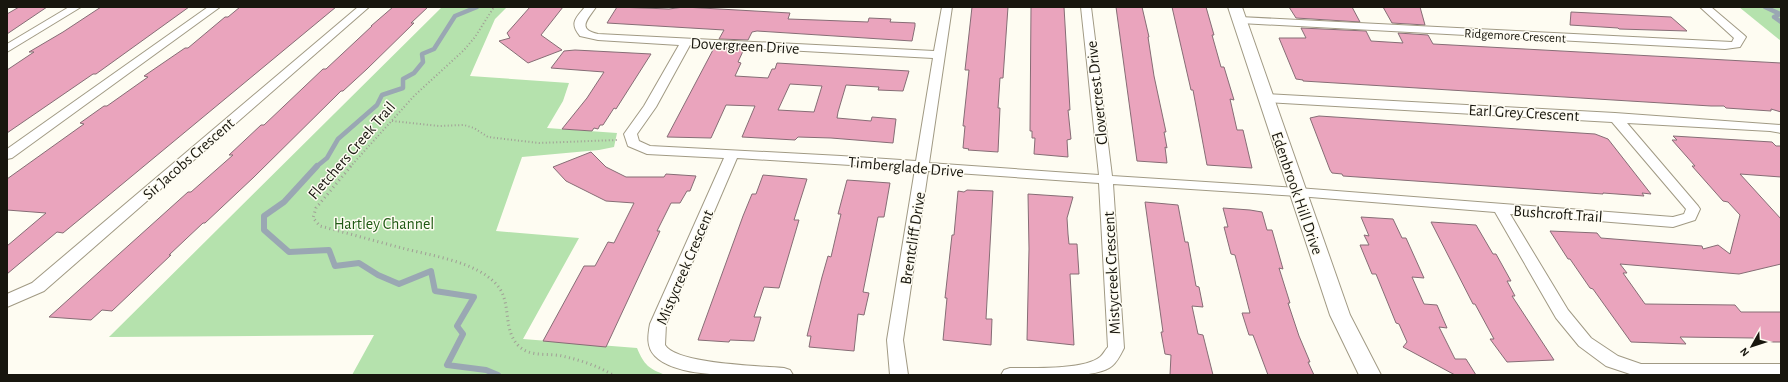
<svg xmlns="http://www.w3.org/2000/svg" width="1788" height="382" font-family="'Alegreya Sans',sans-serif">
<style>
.green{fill:#b5e2ad}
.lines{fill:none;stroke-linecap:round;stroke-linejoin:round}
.stream-far1{stroke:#9aa7b3;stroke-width:4.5}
.stream{stroke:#9aa7b3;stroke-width:6}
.building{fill:#eaa4bd;stroke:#866d75;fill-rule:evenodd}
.minor-casing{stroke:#a19a84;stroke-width:2}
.tertiary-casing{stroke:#a19a84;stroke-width:2}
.path-far1{stroke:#a09e95;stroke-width:2;stroke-dasharray:1 2.5;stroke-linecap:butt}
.path{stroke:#a09e95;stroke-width:3;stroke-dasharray:1 3.5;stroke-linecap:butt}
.minor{fill:#fff;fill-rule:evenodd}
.tertiary{fill:#fff;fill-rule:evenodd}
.labels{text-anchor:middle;stroke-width:3;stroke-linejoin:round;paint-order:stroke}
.far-street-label{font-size:13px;fill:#18160e;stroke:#fefcf2}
.street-label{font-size:16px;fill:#18160e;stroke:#fefcf2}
.park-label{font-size:16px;fill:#1f5913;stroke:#fefcf2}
</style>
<rect width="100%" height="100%" fill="#fefcf2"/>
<g class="green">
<path d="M442,7H507L495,19L470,76L569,83L563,101L547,128L617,133L614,147L599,150L522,157L496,231L579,238L523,339L637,348C644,365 649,369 666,375H352L374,335L109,337Z"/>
<path d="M1739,7H1781V41Z"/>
</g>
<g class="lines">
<g class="stream-far1">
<path d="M1765,7L1780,14L1774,17L1781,22"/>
<path d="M316,167L327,158L338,139L377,105L382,95L403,88V79L414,73L423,62L422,54L434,49L455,16L477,7"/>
</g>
<path class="stream" d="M317,166L284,202L264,216V230L289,252L329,250L335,266L359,263L378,275L399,284L431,271L435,291L474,297L457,326L463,334L447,365L486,370L498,375"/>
</g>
<g class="building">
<path d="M19,7H47L7,34V14Z"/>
<path d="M101,7H189L96,74H93L7,133V70L34,52H29L63,32Z"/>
<path d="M240,7H336L97,205L63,233L57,232L7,274V246L46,213L7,210V179L84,124L80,123L104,106H107L148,77L144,76L185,48H188L225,17H228Z"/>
<path d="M393,7H428L411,23H414L367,69L343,91H341L254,177L205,223H203L169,255H171L112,311L102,310L91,320L49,317L188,192H191L233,155H229L261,125H264L323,69H326L372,26H371Z"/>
<path d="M530,7H563L541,35L562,50L528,63L499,41L510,38L507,33Z"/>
<path d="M617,7L669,9L684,7L790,13L788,19L817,20L868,22L869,18L891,19L890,22L915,23V26L912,41L757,31L752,32L748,40L719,39L724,30L607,23Z"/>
<path d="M972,7H1008L1003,78H1000L998,108H1000L998,152L968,150L969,149L963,148L965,126H963L969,70H965Z"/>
<path d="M1031,7H1064L1070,110H1068L1071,139L1067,140L1068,157L1034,154L1035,138H1032V131H1030Z"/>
<path d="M1116,7H1142L1149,37H1148L1154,76L1166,132H1164L1167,148L1165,147L1167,163L1137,161Z"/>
<path d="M1172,7H1206L1214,35H1212L1221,67H1224L1234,100L1230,99L1237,130H1243L1252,168L1207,165L1193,90H1191Z"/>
<path d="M1289,7H1352L1360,22L1296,18Z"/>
<path d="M1383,7H1420L1425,25L1392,23Z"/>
<path d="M1571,12L1671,17L1687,31L1619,29L1618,28L1570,25Z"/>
<path d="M1301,28L1366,31L1371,41L1403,43L1398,33L1428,35L1433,44L1781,63V112L1771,109V111L1726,108L1724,106H1711L1303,81V80L1296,79L1279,38H1306Z"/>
<path d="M714,48L744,49L738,62L741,63L735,76L768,78L772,69H775L777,63L909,71L903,91L878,90L879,87L846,85L838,112L837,118L871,121L872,117L896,119L893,143L831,138L798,137L795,140L742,137L755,106L726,105L711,138L667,137ZM790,84L822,86L814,112L778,110Z"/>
<path d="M575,50L651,54L616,109L614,108L603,125H600L598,129L594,128L592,131L562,129L587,98L604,72L551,68L564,51Z"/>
<path d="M1319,116L1595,134L1608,139L1651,194L1642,193L1644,196L1603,193V194L1343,176L1342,174L1332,173L1330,170L1310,118Z"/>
<path d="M1673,136L1772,142L1776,146H1781V177L1740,174L1781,219V264L1739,274L1620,264L1627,273H1623L1645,304L1735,305L1741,312H1781V342H1757L1753,338L1680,337L1686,344L1631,342L1593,289L1590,288L1570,259H1568L1550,231L1597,233L1601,238L1702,246L1703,249L1718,245L1730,254L1740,215L1728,202L1723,201L1692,166H1695L1672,140H1677Z"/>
<path d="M591,152L606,167L626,177H664L666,174L696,176L690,191H687L680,203H671L657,231H660L606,347L543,341L584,266H595L608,242L614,243L634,203L606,201L566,181L553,167Z"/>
<path d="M763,175L807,179L794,220H799L779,288L764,287L754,317H761L754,341L730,340L729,342L698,340L743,216L752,194H756Z"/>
<path d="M847,180L890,183L884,217H878L863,292L869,293L864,315L858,314L854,351L809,347L811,336H807L822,277L828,256L831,257L841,214H838Z"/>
<path d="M967,190L993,191L986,319H992L991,345L943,340L947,298H945L952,235H954L958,191L964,192Z"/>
<path d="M1028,194L1073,197L1067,218L1068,234L1069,244H1077L1079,274H1070L1074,345L1027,340L1029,249Z"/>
<path d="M1145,202L1178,205L1185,242H1188L1196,286L1199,287L1203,307L1192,306L1198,334L1203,335L1213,375H1170L1171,355L1165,354L1161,332H1163Z"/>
<path d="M1223,208L1250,210L1262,212L1267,230H1272L1283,269L1279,268L1290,303H1288L1299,336L1310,362H1308L1314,375H1268L1253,335H1249L1242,313H1250L1235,255L1231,254L1224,227H1228Z"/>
<path d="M1361,217L1393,219L1402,238H1406L1424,278L1412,277L1424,304L1437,305L1447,328L1439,327L1455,359H1466L1476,375H1455L1403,347L1407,342L1399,324L1396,323L1376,274H1372L1360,245H1369L1364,235L1369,236Z"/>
<path d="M1431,222L1476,225L1493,254H1496L1511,281H1507L1515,296H1512L1554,360L1507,362L1490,339H1494L1475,304H1473Z"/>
</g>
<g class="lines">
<g class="minor-casing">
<g id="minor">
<path d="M69,7H81L7,52V44Z"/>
<path d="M208,7H220L12,158L7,159V149Z"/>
<path d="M358,7H369L44,291L7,307V294L32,283Z"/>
<path d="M585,7H596C588,19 576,29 598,34L934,51L942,7H952L929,163L1099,175L1081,7H1091L1112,176L1298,188L1673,217L1684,214L1686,209L1612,122L1266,102L1262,101L1260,98L1262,95L1266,94L1615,113L1781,125V133L1770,131L1627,123L1698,206L1700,209L1695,220L1673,227L1510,214L1568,310L1591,338L1618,356L1641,364H1781V375H1633L1606,366L1579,346L1556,318L1495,212L1298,196L1113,184L1124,348C1121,354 1117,362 1112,366C1094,381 1026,375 1001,375L1004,370L1010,368C1031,368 1084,370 1100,357C1103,355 1105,350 1108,347L1099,183L928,171L903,340L908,375H890L887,340L915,169L737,158L666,324L665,345C676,364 761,366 784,368L790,370L793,375C759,375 679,381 655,356C646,347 648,335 650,324L724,158L647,154L628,146L624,134L644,106L679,45L598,40L580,36C569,23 576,18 585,7ZM690,45L933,58L916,161L841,156L650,146L639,141L637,134L656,107Z"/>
<path d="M1700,7H1711L1744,35L1746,37L1740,47L1725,49L1240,23L1235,20L1240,17L1732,42L1734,38Z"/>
</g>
</g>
<g class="tertiary-casing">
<path id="tertiary" d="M1228,7H1242L1350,315L1381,375H1359L1330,315Z"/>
</g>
<g class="path-far1">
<path d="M392,121L439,126L464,125L474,128L488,137L539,143L617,140"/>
<path d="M350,167L414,96L464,50L475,37L494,7"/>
</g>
<path class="path" d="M351,166L316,208L313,218L320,226C347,233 375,241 402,248C431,256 476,261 497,285C513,303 501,332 521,348C533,357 549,353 562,356C580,360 598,366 613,375"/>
<use href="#minor" class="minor"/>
<use href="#tertiary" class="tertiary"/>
</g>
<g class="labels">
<g class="far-street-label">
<text transform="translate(1515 35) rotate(3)" y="5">Ridgemore Crescent</text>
</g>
<g class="street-label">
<text transform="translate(745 45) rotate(3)" y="6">Dovergreen Drive</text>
<text transform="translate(1096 93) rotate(-96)" y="6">Clovercrest Drive</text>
<text transform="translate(1524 112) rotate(3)" y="6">Earl Grey Crescent</text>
<text transform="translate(351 150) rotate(-49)" y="6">Fletchers Creek Trail</text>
<text transform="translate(188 158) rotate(-41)" y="6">Sir Jacobs Crescent</text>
<text transform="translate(906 166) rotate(5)" y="6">Timberglade Drive</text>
<text transform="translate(1298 193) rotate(71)" y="6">Edenbrook Hill Drive</text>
<text transform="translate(1558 213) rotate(4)" y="6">Bushcroft Trail</text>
<text transform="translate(912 238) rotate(-81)" y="6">Brentcliff Drive</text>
<text transform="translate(684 267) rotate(-67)" y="6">Mistycreek Crescent</text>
<text transform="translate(1111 273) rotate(-93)" y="6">Mistycreek Crescent</text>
</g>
<g class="park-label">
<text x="384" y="229">Hartley Channel</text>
</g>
</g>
<rect width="1788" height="382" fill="none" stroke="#18160e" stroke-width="16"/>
<g transform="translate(1752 346) rotate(231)" stroke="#fefcf2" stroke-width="3" paint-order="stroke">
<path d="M0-3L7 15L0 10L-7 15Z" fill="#18160e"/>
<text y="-6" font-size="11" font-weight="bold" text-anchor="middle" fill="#18160e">N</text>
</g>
</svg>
